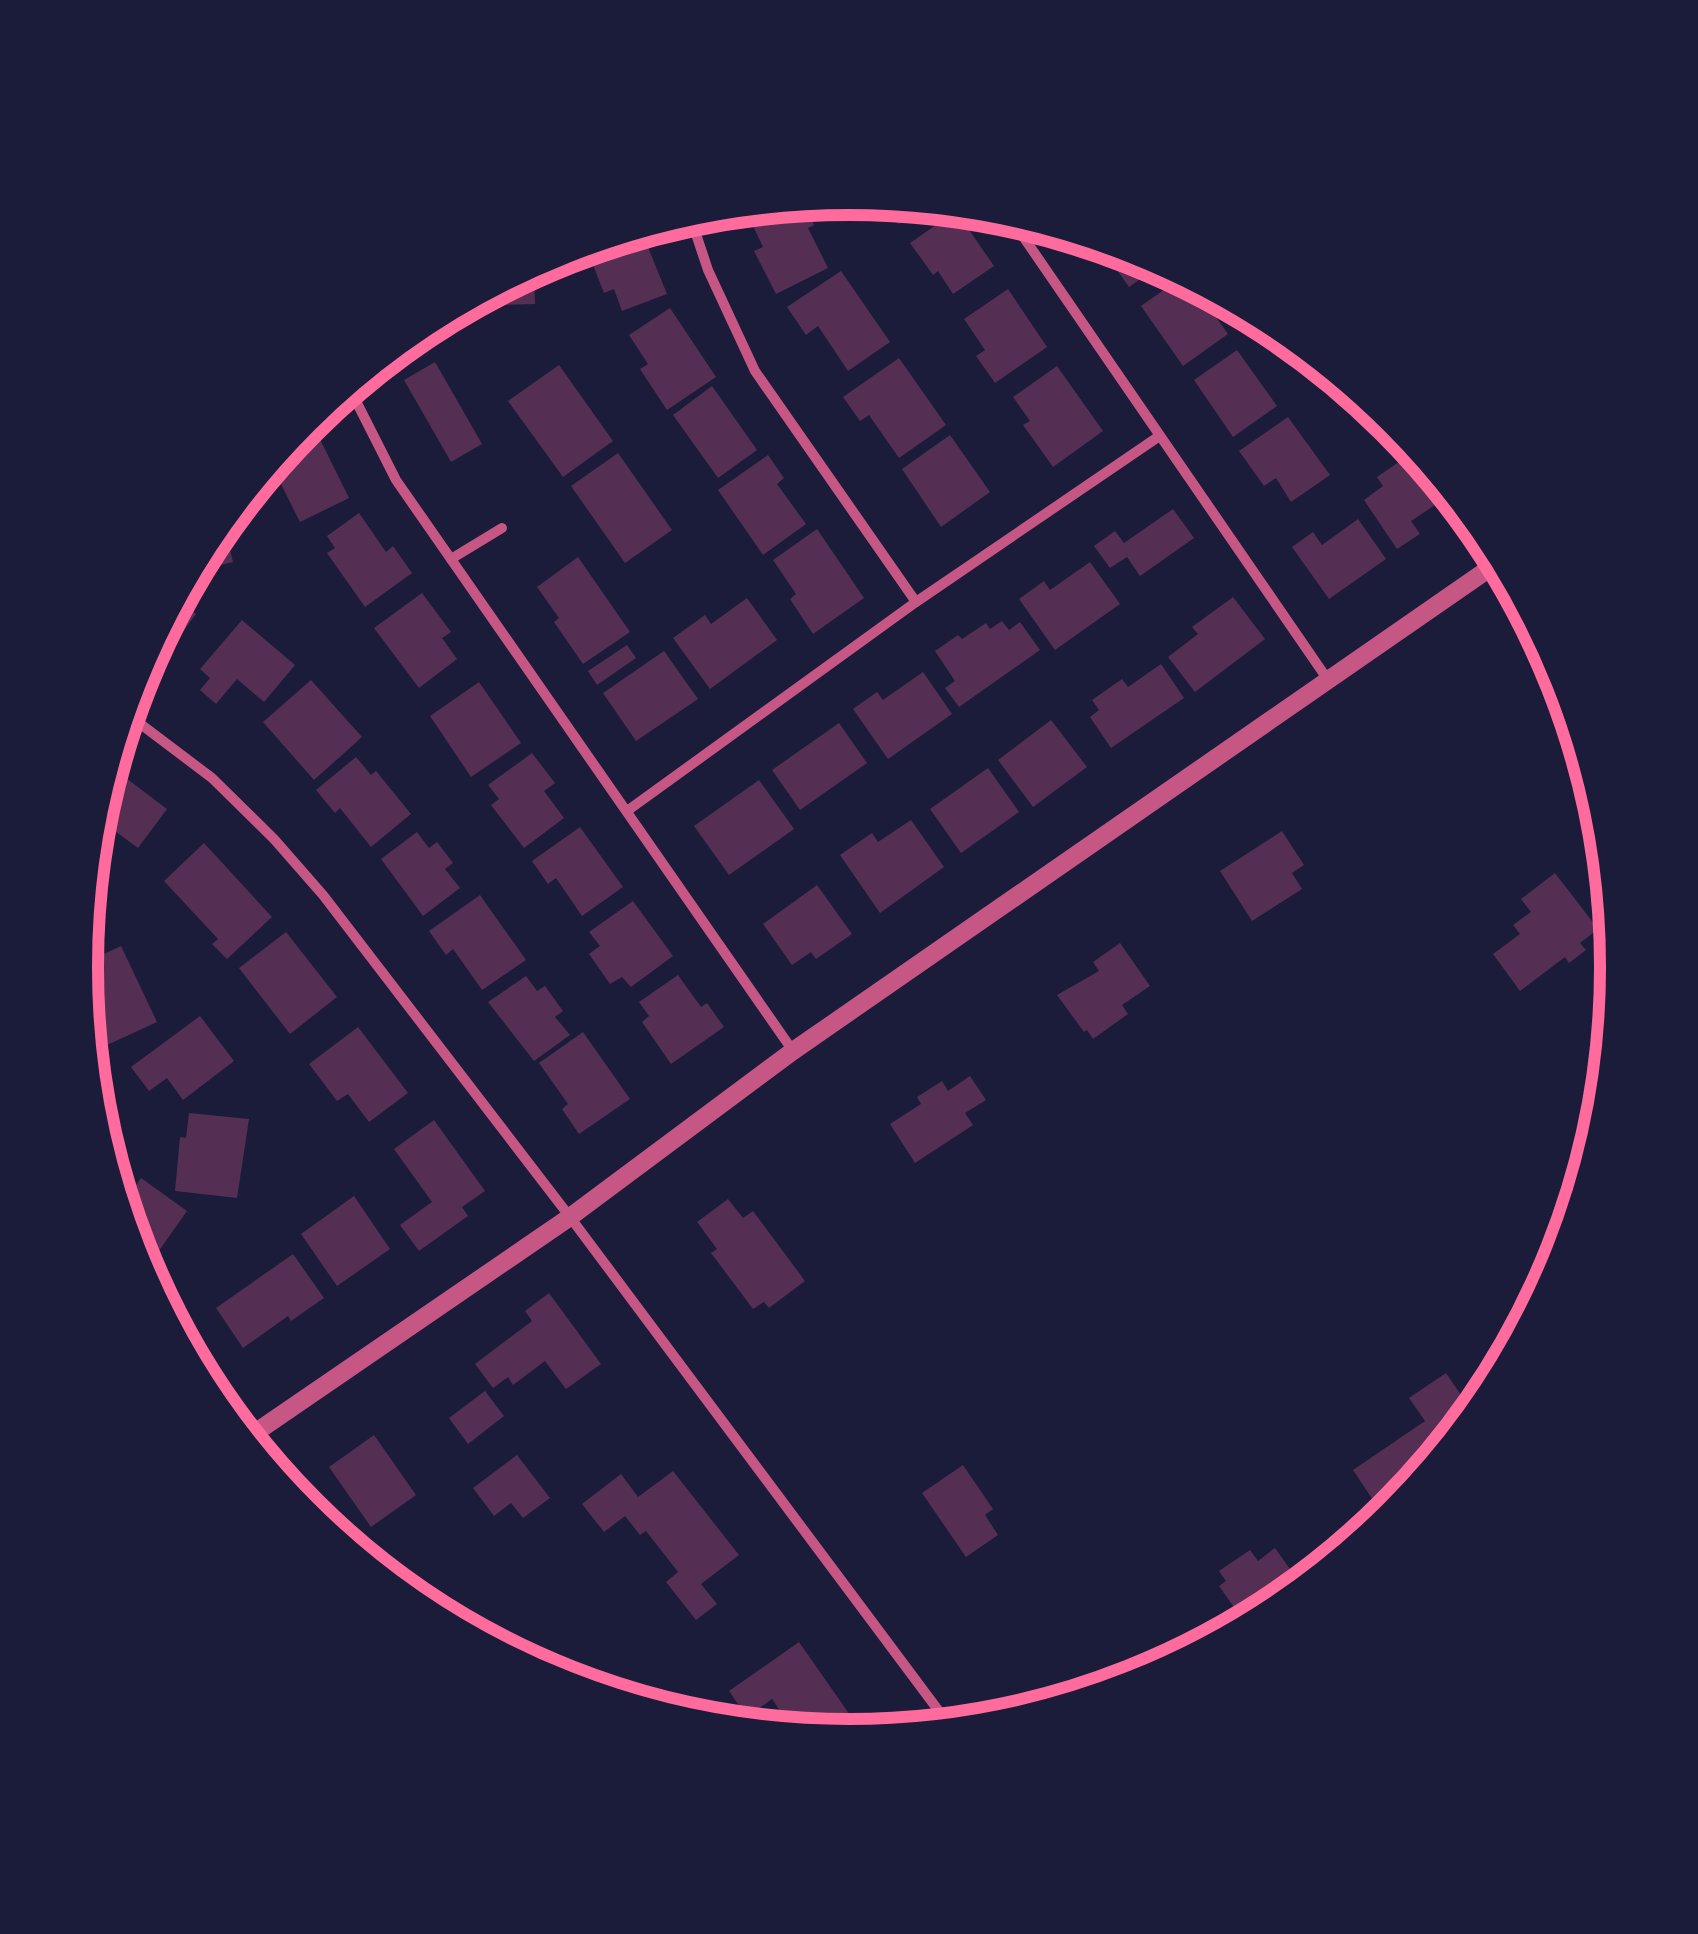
<svg xmlns="http://www.w3.org/2000/svg" width="1698" height="1934" font-family="'Fira Sans',sans-serif">
<style>
.building{fill:#542f53}
.lines{fill:none;stroke-linecap:round;stroke-linejoin:round}
.minor{stroke:#c65784;stroke-width:10}
.tertiary{stroke:#c65784;stroke-width:18}
.rim{fill:none;stroke:#ff6b9d;stroke-width:12}
</style>
<rect width="100%" height="100%" fill="#1b1b3a"/>
<g class="building">
<path d="M883,201L925,205L899,224Z"/>
<path d="M798,203H803L814,225L808,228L828,268L776,294L754,251L763,247L753,226Z"/>
<path d="M956,211L994,266L953,294L938,271L933,275L910,243Z"/>
<path d="M641,230L667,294L622,311L614,289L604,293L586,247Z"/>
<path d="M1098,243L1144,257L1160,265L1129,287Z"/>
<path d="M534,268L535,304L461,306Z"/>
<path d="M841,271L890,342L848,371L818,326L806,335L787,307Z"/>
<path d="M1182,277L1192,283L1228,334L1183,366L1141,306Z"/>
<path d="M1008,289L1047,347L995,383L976,356L985,350L964,319Z"/>
<path d="M670,308L716,377L667,410L640,369L648,364L629,335Z"/>
<path d="M1237,350L1277,406L1233,437L1194,380Z"/>
<path d="M899,358L946,425L899,458L869,415L860,421L843,397Z"/>
<path d="M435,362L482,444L451,462L404,380Z"/>
<path d="M559,365L613,441L563,477L508,401Z"/>
<path d="M1057,366L1103,431L1053,467L1023,425L1030,421L1013,397Z"/>
<path d="M712,386L757,450L718,478L673,415Z"/>
<path d="M1288,417L1330,475L1291,502L1276,478L1264,486L1239,451Z"/>
<path d="M310,419L349,498L300,522L276,474L289,467L281,452Z"/>
<path d="M950,435L990,492L941,527L902,469Z"/>
<path d="M618,453L672,530L625,563L571,486Z"/>
<path d="M768,455L784,478L777,484L806,524L763,555L718,490Z"/>
<path d="M1409,455L1441,501L1411,521L1420,534L1397,549L1364,500L1383,486L1377,477Z"/>
<path d="M1173,509L1194,538L1140,576L1127,557L1110,568L1094,546L1115,531L1124,543Z"/>
<path d="M359,513L386,552L393,546L412,573L365,607L327,553L335,548L327,536Z"/>
<path d="M1358,519L1386,559L1329,599L1292,547L1313,532L1322,545Z"/>
<path d="M224,526L233,562L192,572L210,539Z"/>
<path d="M817,529L864,598L813,634L790,599L796,594L773,560Z"/>
<path d="M578,557L630,632L583,664L554,622L559,618L537,587Z"/>
<path d="M1090,562L1120,604L1055,650L1019,599L1044,581L1050,590Z"/>
<path d="M422,593L451,632L442,638L457,659L419,688L374,628Z"/>
<path d="M1233,597L1265,639L1195,692L1168,657L1198,634L1192,627Z"/>
<path d="M747,598L777,640L710,689L673,638L705,615L711,624Z"/>
<path d="M178,600L196,614L176,641L169,635L148,664L144,662Z"/>
<path d="M242,620L295,665L264,702L237,679L216,704L200,690L210,678L200,669Z"/>
<path d="M1002,621L1009,630L1020,622L1040,650L959,707L945,688L955,681L935,651L958,635L962,639L986,623L990,629Z"/>
<path d="M627,645L636,658L597,685L588,671Z"/>
<path d="M664,651L698,699L636,741L603,693Z"/>
<path d="M1161,664L1184,698L1111,748L1090,717L1099,710L1092,700L1122,679L1128,687Z"/>
<path d="M923,672L952,714L888,759L853,709L877,692L883,700Z"/>
<path d="M311,680L362,737L314,780L263,722Z"/>
<path d="M479,682L521,743L471,777L430,716Z"/>
<path d="M1051,720L1087,767L1033,807L998,760Z"/>
<path d="M839,723L867,763L800,810L772,770Z"/>
<path d="M532,753L555,783L544,791L564,818L524,848L491,805L499,799L488,785Z"/>
<path d="M356,757L371,775L376,771L411,814L371,847L340,808L335,813L316,790Z"/>
<path d="M110,766L167,809L138,848L104,823L98,831L94,828Z"/>
<path d="M988,768L1019,812L961,853L930,809Z"/>
<path d="M759,780L794,829L729,875L694,826Z"/>
<path d="M911,820L944,867L880,913L840,855L872,833L878,842Z"/>
<path d="M580,827L623,887L582,916L556,878L548,884L532,861Z"/>
<path d="M1282,831L1304,865L1292,873L1302,889L1252,921L1220,871Z"/>
<path d="M417,832L429,848L437,842L453,863L445,869L460,888L423,916L381,859Z"/>
<path d="M204,843L272,917L227,959L212,944L218,939L164,881Z"/>
<path d="M1555,873L1598,929L1580,943L1586,950L1569,963L1565,957L1520,991L1493,954L1520,934L1513,925L1531,912L1521,899Z"/>
<path d="M817,885L852,934L816,959L811,952L792,965L763,924Z"/>
<path d="M480,895L526,960L482,990L453,949L446,955L429,931Z"/>
<path d="M633,901L673,956L631,987L622,977L610,984L589,954L600,946L589,932Z"/>
<path d="M286,932L337,997L290,1034L239,968Z"/>
<path d="M1120,943L1150,986L1122,1005L1128,1014L1093,1039L1087,1030L1084,1032L1057,995L1099,971L1093,962Z"/>
<path d="M121,946L157,1022L105,1046L83,998L80,965Z"/>
<path d="M678,975L701,1007L707,1003L724,1027L671,1064L642,1022L649,1016L639,1002Z"/>
<path d="M526,976L537,991L545,986L563,1011L555,1017L570,1035L534,1061L488,1002Z"/>
<path d="M200,1016L234,1061L183,1100L167,1078L149,1091L131,1067Z"/>
<path d="M358,1027L408,1093L369,1122L348,1094L337,1101L309,1064Z"/>
<path d="M583,1032L630,1099L579,1134L562,1109L568,1104L539,1063Z"/>
<path d="M970,1076L986,1100L965,1113L973,1125L915,1163L890,1124L921,1104L917,1097L942,1081L948,1091Z"/>
<path d="M189,1113L249,1119L237,1198L175,1191L180,1137L186,1138Z"/>
<path d="M434,1120L485,1191L462,1207L468,1216L419,1251L400,1225L432,1202L394,1149Z"/>
<path d="M141,1178L187,1211L144,1272L122,1206Z"/>
<path d="M354,1196L390,1249L337,1286L301,1234Z"/>
<path d="M728,1199L743,1218L753,1211L805,1281L769,1308L764,1302L753,1309L711,1253L717,1249L697,1222Z"/>
<path d="M293,1254L324,1298L291,1321L288,1316L243,1348L216,1308Z"/>
<path d="M549,1293L601,1364L566,1389L545,1361L513,1385L508,1377L493,1388L475,1364L532,1321L525,1311Z"/>
<path d="M164,1296L220,1379L206,1388L159,1300Z"/>
<path d="M1446,1373L1471,1410L1453,1423L1458,1431L1385,1518L1353,1470L1425,1421L1409,1398Z"/>
<path d="M485,1391L504,1416L468,1444L449,1418Z"/>
<path d="M374,1435L416,1495L371,1527L329,1467Z"/>
<path d="M517,1455L550,1498L523,1518L511,1503L494,1516L473,1488Z"/>
<path d="M963,1465L993,1509L985,1515L998,1535L966,1557L922,1493Z"/>
<path d="M673,1471L739,1555L701,1584L717,1604L696,1620L666,1582L678,1572L646,1531L640,1535L625,1516L604,1532L582,1504L621,1474L638,1497Z"/>
<path d="M1275,1548L1302,1586L1276,1607L1245,1623L1219,1586L1226,1581L1219,1571L1250,1550L1258,1561Z"/>
<path d="M799,1642L850,1715L823,1733L794,1731L772,1699L747,1717L729,1691Z"/>
</g>
<g class="lines">
<g class="minor">
<path d="M690,216L708,270L755,371L916,602"/>
<path d="M1009,216L1328,680"/>
<path d="M353,384L356,401L396,480L793,1051"/>
<path d="M451,559L502,528"/>
<path d="M126,713L212,778L274,839L323,895L570,1217L950,1726"/>
<path d="M627,811L916,602L1158,437"/>
</g>
<path class="tertiary" d="M246,1439L570,1217L793,1051L1500,561"/>
</g>
<path d="M0 0H1698V1934H0ZM849 215H849A751 751 0 0 1 1600 966V968A751 751 0 0 1 849 1719H849A751 751 0 0 1 98 968V966A751 751 0 0 1 849 215Z" fill="#1b1b3a" fill-rule="evenodd"/>
<path class="rim" d="M849 215H849A751 751 0 0 1 1600 966V968A751 751 0 0 1 849 1719H849A751 751 0 0 1 98 968V966A751 751 0 0 1 849 215Z"/>
</svg>
